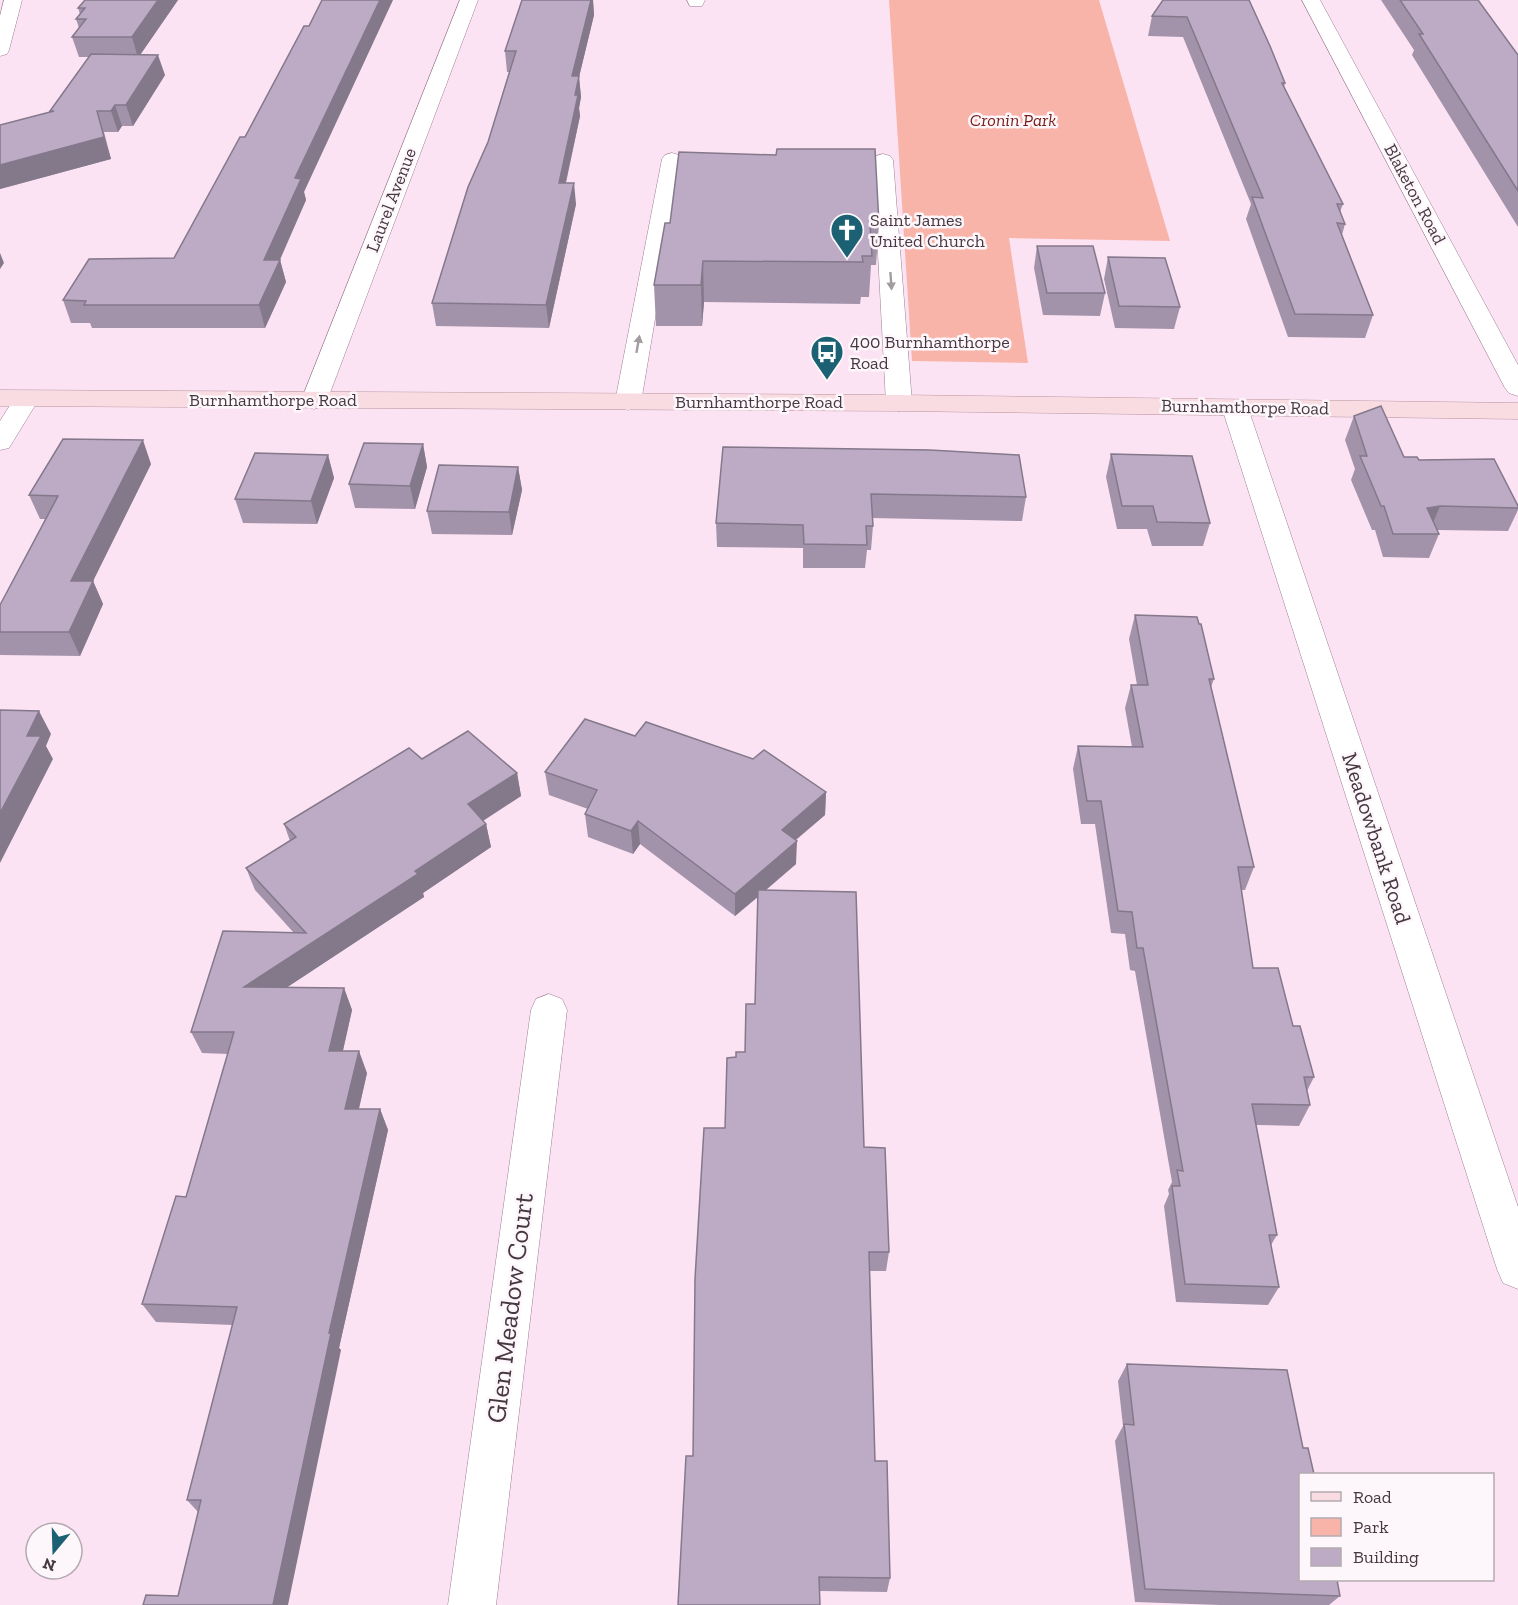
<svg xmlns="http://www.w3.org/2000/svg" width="1518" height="1605" font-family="'Zilla Slab',serif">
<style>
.green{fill:#f9b4aa}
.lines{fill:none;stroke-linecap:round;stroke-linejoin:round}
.minor-casing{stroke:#9c7f92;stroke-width:1}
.major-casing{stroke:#b7939d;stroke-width:1}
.minor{fill:#fff;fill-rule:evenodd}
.major{fill:#f9dce2;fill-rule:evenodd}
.wall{fill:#a393aa}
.shaded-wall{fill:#84788b}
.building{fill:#bdabc6;stroke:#84788b;stroke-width:1.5}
.oneway{fill:#a29ca0}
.labels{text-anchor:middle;stroke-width:5;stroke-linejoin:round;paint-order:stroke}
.far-park-label{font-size:18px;font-style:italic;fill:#7a201c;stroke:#fdf6fa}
.far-street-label{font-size:18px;fill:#453840;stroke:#fdf6fa}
.far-poi-label{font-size:18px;fill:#453840;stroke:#fdf6fa;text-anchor:start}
.street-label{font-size:22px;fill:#453840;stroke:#fdf6fa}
.near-street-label{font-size:27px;fill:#453840;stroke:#fdf6fa}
</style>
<rect width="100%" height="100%" fill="#fce3f3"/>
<path class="green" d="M889,0H1099L1170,241L1009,238L1028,363L912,361Z"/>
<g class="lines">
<g class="minor-casing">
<g id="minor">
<path d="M4,0H22L9,50L7,54L0,56V16Z"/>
<path d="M460,0H478L327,401L323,406L314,409L305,406L301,401Z"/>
<path d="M687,0H705L702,6H690Z"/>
<path d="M1302,0H1320L1518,365V396L1509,393L1505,388Z"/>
<path d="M672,153L679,155L682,159L641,402L637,407L628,410L619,407L615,402L662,159L665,155Z"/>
<path d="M883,154L890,156L893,160L912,403L908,408L899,411L890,408L886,403L873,160L876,156Z"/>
<path d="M26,391L35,394L39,399L9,448L0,450V421L17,394Z"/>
<path d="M1235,400L1244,403L1248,408L1518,1207V1289L1503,1283L1497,1269L1222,408L1226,403Z"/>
<path d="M549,994L562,999L567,1010L496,1605H448L531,1010L536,999Z"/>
</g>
</g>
<g class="major-casing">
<path id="major" d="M0,390L899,395L1518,403V419L899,411L0,406Z"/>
</g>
<use href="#minor" class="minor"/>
<use href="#major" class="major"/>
</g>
<g class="wall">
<path d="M85,0H178L140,55L165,75L133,126H122L118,132H104L111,159L0,189V125L50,112V111L89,57H79L72,37L79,28L76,19L80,14L78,8Z"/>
<path d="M522,0H593L594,15L579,77L581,97L579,108L580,116L566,183L576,204L549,328L436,326L432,303L488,142L509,72H507L505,51Z"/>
<path d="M1163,0L1285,83L1284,87L1343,204L1340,212L1345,224L1342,235L1373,315L1365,338L1288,337L1246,219L1251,204L1183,37L1148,36L1152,16Z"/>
<path d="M1381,0H1478L1518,55V227L1412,55L1414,50Z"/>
<path d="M309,26L304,192L306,200L280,260L286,282L265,328H92L90,323H71L63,300L174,258Z"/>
<path d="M665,223L879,224L876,265H871L869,297H861L860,304L704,302L702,326H656L654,285Z"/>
<path d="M1037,246L1105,293L1100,316L1043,315L1034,268Z"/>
<path d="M1108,257L1180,307L1174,329L1115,328L1104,279Z"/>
<path d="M1354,416L1404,457L1419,460L1518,506V510L1508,531L1437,530L1439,534L1429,558L1383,557L1375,530H1372L1351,480L1355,469L1345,440Z"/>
<path d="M423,444L427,467L415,509L355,508L349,484Z"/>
<path d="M723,447L1026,497L1022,521L872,518L873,526L871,550H867L865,568H803V548L717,547L716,523Z"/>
<path d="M1111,454L1210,523L1203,546H1152L1147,529H1117L1106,477Z"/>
<path d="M328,455L334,478L317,524L243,523L235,499Z"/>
<path d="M151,464L93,581L103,604L80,656L0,655V632L45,519H40L29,495Z"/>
<path d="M518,467L522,490L512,535L432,534L427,511Z"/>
<path d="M1135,615L1214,679L1211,687L1254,867L1245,890H1241L1253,968L1293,1026L1314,1077L1307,1091L1310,1105L1299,1126L1256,1125L1277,1235L1271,1245L1279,1287L1268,1305L1176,1302L1164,1206L1169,1194L1168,1190L1172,1182L1135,971L1130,970L1125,934L1111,933L1095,824H1081L1073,769L1078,746L1132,747L1125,708L1131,685H1137L1129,639Z"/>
<path d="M635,736L826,792L825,815L796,840V864L765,891L864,1147L889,1252L886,1271H870L875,1461L890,1578L887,1592L820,1591L693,1456L725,1128L736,1057L745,1052L755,1004L758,897L735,916L640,844L633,854L588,837L585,814L588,809L549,795L545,772Z"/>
<path d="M422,759L517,773L521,796L483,821L486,824L491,847L423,893L424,897L286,988H344L352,1010L343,1051L367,1073L359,1109H380L388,1130L339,1348L341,1350L178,1596L198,1512L187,1500L233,1325L156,1322L142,1304L186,1197L228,1054L202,1053L191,1032L294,933L255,890L246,868L290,841L284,824Z"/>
<path d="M1127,1364L1303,1448L1340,1596L1329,1605H1220L1135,1602L1115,1441L1123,1426L1118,1381Z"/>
</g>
<g class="shaded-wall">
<path d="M158,0H178L138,58L132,37Z"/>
<path d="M380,0H393L304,192L306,200L276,268L280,260L286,282L265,328L259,305L264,260L295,178Z"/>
<path d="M591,0H593L594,15L579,77L581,97L579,108L580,116L561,204L559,183L572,76Z"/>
<path d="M158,55L165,75L133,126L126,105Z"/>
<path d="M115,105L122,126L118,132L111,111Z"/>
<path d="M97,111L111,159L0,189V165Z"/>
<path d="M574,183L576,204L549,328L546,305Z"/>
<path d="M0,253L4,263L0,269Z"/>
<path d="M703,261L704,302L702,326L701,285Z"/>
<path d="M143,440L151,464L93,581L103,604L80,656L69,632L71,581Z"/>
<path d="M423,444L427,467L415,509L410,486Z"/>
<path d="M328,455L334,478L317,524L311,501Z"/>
<path d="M518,467L522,490L512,535L509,512Z"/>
<path d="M1440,506L1430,530L1427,508Z"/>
<path d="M39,711L51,734L46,746L53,759L0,863V813L27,736Z"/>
<path d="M517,773L521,796L473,827L468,804Z"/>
<path d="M826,792L825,815L781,852L782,830Z"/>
<path d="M638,821L640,844L633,854L631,831Z"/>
<path d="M486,824L491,847L423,893L424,897L254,1009L244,987Z"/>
<path d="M797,841L796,864L735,916V894Z"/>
<path d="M344,988L352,1010L338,1072L329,1051Z"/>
<path d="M359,1051L367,1073L354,1129L345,1109Z"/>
<path d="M380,1109L388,1130L339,1348L341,1350L288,1605H273L329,1333Z"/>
</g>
<g class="building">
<path d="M85,0H158L132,37H72L86,19H76L85,8H78Z"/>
<path d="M322,0H380L295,178L301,179L264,260H280L259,305H84L86,301L63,300L89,259L174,258L240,137H245L304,26H309Z"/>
<path d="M522,0H591L572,76H579L575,95H578L559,183H574L546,305L432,303L468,187L488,142L516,51H505Z"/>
<path d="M1163,0H1249L1270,46L1285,83H1282L1343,204H1337L1345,224L1337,223L1373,315L1295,314L1252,197L1263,198L1187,17L1152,16Z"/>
<path d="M1400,0H1478L1518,55V191L1419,34H1423Z"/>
<path d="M91,54L158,55L126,105H115L111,111H97L104,137L0,165V125L54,111H50Z"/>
<path d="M777,149H875L879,224H870L872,256H862L863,262L703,261L701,285H654L665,223H670L679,152L776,155Z"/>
<path d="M1037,246H1093L1105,293H1047Z"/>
<path d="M1108,257L1165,258L1180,307L1119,306Z"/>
<path d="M1381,406L1404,457H1417L1419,460L1494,459L1518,506V508L1440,506L1427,508L1439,534H1393L1384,506H1381L1360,456H1367L1354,416Z"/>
<path d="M63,439L143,440L71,581H93L69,632H0V605L58,496L29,495Z"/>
<path d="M364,443L423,444L410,486L349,484Z"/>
<path d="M723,447L930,450L1019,455L1026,497L871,494L873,526H866L867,545L804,544L803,525L716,523Z"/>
<path d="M255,453L328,455L311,501L235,499Z"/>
<path d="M1111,454L1192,456L1210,523L1157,522L1153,506H1122Z"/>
<path d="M439,465L518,467L509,512L427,511Z"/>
<path d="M1135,615L1197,617L1199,624H1201L1214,679H1209L1254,867H1238L1253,968H1278L1293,1026H1300L1314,1077H1304L1310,1105L1252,1104L1277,1235H1269L1279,1287L1185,1284L1172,1186H1180L1177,1170L1183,1171L1143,948H1137L1132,912L1118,911L1101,801H1087L1078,746L1143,747L1131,685H1148Z"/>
<path d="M0,710L39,711L27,736H41L0,813Z"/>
<path d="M585,719L635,736L646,722L753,759L764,750L826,792L782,830L797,841L735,894L638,821L631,831L585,814L597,790L545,772Z"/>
<path d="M468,731L517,773L468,804L486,824L415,871L418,874L244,987L344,988L329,1051H359L345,1109H380L329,1333H331L273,1605H143L146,1595L178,1596L201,1500H187L237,1307L142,1304L176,1196L186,1197L234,1032H191L223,931L306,933L246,868L296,837L284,824L409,748L422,759Z"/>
<path d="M758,890L856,892L864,1147L885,1148L889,1252H869L875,1461H887L890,1578L819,1577L820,1605H678L686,1456H693L695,1279L704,1128H725L727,1058L736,1057V1052H745L746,1004H755Z"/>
<path d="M1127,1364L1287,1370L1303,1448H1308L1314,1474H1300V1580H1337L1340,1596L1145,1589L1124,1424L1134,1425Z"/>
</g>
<defs><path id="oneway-solid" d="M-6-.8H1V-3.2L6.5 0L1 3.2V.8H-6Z" transform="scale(1.5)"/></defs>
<g class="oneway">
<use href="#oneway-solid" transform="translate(891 281) rotate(86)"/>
<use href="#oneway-solid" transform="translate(638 344) rotate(-80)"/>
</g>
<defs>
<g id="church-pin" transform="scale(1.725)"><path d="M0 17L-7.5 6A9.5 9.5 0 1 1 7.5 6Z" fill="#1c6173" stroke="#fdf6fa"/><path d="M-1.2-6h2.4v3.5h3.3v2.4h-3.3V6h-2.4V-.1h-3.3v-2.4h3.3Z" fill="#fff"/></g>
<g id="bus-pin" transform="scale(1.725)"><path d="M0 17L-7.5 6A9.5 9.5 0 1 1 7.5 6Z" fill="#1c6173" stroke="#fdf6fa"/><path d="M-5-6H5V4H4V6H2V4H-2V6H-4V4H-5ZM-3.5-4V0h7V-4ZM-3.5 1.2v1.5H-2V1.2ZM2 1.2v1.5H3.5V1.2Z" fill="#fff"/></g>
</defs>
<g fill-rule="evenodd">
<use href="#church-pin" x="847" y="230"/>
<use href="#bus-pin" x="827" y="352"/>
</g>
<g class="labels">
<g class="far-park-label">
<text x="1013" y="126">Cronin Park</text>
</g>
<g class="far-street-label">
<text transform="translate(1415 194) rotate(62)" y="6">Blaketon Road</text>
<text transform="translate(391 200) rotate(-69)" y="6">Laurel Avenue</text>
<text x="273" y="406">Burnhamthorpe Road</text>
<text x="759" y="408">Burnhamthorpe Road</text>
<text transform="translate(1245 407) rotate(1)" y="6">Burnhamthorpe Road</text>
</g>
<g class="far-poi-label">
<text x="870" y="226">Saint James<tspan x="870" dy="21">United Church</tspan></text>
<text x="850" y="348">400 Burnhamthorpe<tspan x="850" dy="21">Road</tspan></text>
</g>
<g class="street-label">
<text transform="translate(1377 838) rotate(72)" y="8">Meadowbank Road</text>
</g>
<g class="near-street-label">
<text transform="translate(510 1308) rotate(-83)" y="9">Glen Meadow Court</text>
</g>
</g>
<rect x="1299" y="1473" width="195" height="108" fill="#fdf6fa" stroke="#b3aab0" stroke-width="1.5"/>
<rect x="1311" y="1492" width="30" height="9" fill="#f9dce2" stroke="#b3aab0" stroke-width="1.5"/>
<text x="1353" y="1503" font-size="18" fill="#453840">Road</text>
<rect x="1311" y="1518" width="30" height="18" fill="#f9b4aa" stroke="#b3aab0" stroke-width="1.5"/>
<text x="1353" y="1533" font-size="18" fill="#453840">Park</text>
<rect x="1311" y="1548" width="30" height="18" fill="#bdabc6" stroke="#b3aab0" stroke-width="1.5"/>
<text x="1353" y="1563" font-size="18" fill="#453840">Building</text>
<g transform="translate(54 1551) rotate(199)"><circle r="28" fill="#fdf6fa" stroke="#b3aab0" stroke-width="1.5"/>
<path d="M0-4.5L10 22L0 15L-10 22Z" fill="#1c6173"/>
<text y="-9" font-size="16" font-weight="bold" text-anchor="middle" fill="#453840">N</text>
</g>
</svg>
